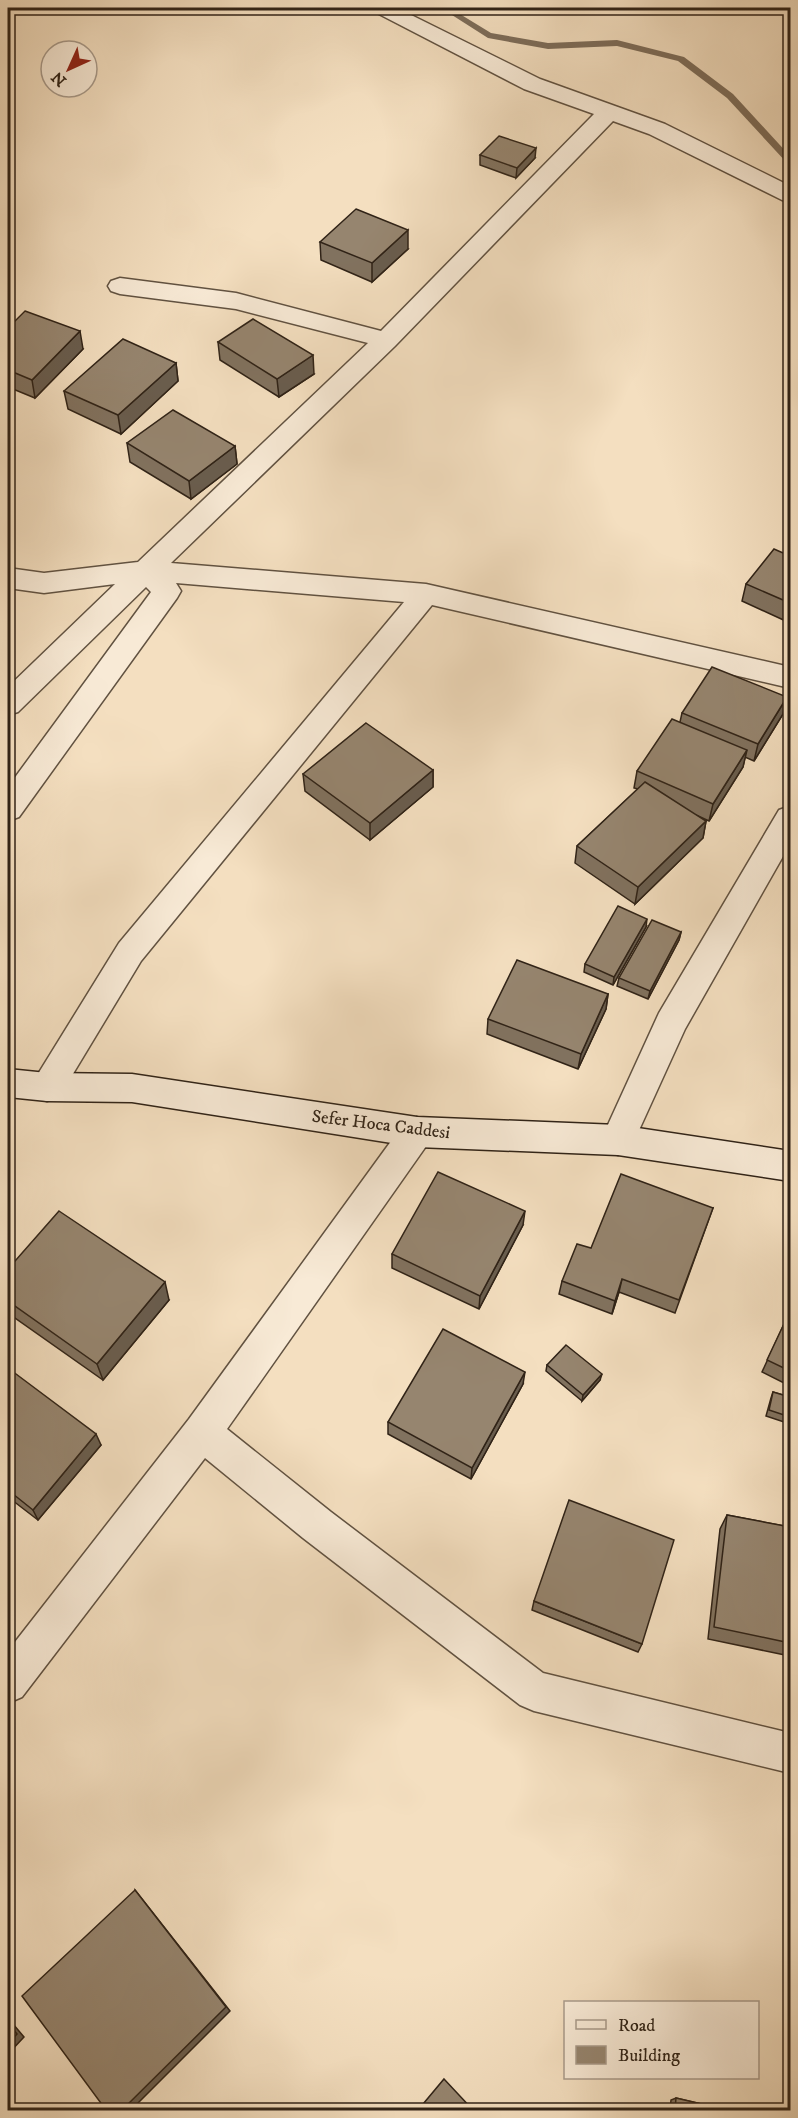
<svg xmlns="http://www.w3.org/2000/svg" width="798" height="2118" font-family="'IM FELL DW Pica',serif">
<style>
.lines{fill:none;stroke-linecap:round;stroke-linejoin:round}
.stream{fill:#7d6d5a;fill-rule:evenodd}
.street-casing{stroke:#615241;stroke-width:3}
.secondary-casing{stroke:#302317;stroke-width:3}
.street{fill:#f8ead6;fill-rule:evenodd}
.secondary{fill:#f8ead6;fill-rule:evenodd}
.wall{fill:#81725f;stroke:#302317;stroke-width:1.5}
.shaded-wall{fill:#695d4e;stroke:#302317;stroke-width:1.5}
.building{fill:#96856f;stroke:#302317;stroke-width:1.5}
.labels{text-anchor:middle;stroke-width:5;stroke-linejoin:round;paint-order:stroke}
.street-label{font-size:18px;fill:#302317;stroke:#f8ead6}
</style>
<rect width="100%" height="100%" fill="#f4dfc0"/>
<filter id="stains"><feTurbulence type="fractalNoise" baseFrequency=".00333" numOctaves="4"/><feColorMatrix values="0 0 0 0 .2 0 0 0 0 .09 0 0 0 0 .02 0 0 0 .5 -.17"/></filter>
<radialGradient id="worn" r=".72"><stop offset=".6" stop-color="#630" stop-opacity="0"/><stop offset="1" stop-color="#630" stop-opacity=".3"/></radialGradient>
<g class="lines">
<path class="stream" d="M441,8H450L491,33L548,43L617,40L684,57L733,94L790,156V164L787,163L727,98L678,61L617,46L548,49L488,38Z"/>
<g class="street-casing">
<g id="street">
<path d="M372,8H397L540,79L665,124L790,186V202L782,200L649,134L613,121L395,346L171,563L426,584L790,667V688L432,605L141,961L59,1097L47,1101L35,1097L30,1087L119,943L404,602L176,583L181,591L177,598L19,817L8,821V787L151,592L146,587L18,712L8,715V687L115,584L44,593L8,588V568L44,573L138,562L368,343L236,309L120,294L111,291L108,286L111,281L120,278L236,293L381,331L594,114L524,89L375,12Z"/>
<path d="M790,806V844L685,1029L630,1150L618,1155L606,1150L601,1140L659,1013L779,810Z"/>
<path d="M417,1117L429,1122L434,1132L429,1142L227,1429L331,1512L543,1673L790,1733V1773L534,1711L520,1705L303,1538L205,1458L22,1697L8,1703V1651L189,1419L405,1122Z"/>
</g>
</g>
<g class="secondary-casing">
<path id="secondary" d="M8,1069L47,1073L132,1074L417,1117L618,1125L790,1151V1181L618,1155L417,1147L132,1102L47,1101L8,1097Z"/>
</g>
<use href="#street" class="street"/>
<use href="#secondary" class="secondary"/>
</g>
<g class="wall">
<path d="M480,155L535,158L516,178L480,165Z"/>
<path d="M320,242L408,249L372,282L321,260Z"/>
<path d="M8,328L83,349L35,398L8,387Z"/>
<path d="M218,342L314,374L279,397L220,360Z"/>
<path d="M176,363L178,381L121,434L68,409L64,391Z"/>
<path d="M127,443L235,446L237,464L191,499L130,462Z"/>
<path d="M790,556V623L742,601L746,584Z"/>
<path d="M787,697L783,714L754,761L745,757L743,767L709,821L696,815L706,821L703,838L635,904L575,863L577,846L638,789L634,788L637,771L680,722L682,713Z"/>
<path d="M433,770V787L370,840L305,791L303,774Z"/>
<path d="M646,927L613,985L584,972L585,964Z"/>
<path d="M681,932L679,940L648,999L617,986L619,978Z"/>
<path d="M608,994L606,1009L578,1069L487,1034L488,1019Z"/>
<path d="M713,1208L675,1313L619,1292L612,1314L559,1294L562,1281L591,1248Z"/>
<path d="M523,1225L479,1309L392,1268V1254Z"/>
<path d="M8,1269L169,1300L103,1380L8,1313Z"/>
<path d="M790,1311V1386L762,1372Z"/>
<path d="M547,1365L600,1380L582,1401L546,1371Z"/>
<path d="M8,1368L101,1445L38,1520L8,1497Z"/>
<path d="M523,1384L471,1479L388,1434V1422Z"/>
<path d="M773,1392L790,1397V1424L766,1416L771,1398Z"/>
<path d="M727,1515L790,1527V1656L708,1639L720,1529Z"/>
<path d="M534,1601L642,1644L638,1652L532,1610Z"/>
<path d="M676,2098L727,2110H670L671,2100Z"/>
</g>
<g class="shaded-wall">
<path d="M536,148L535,158L516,178L517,168Z"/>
<path d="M408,230V249L372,282V263Z"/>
<path d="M80,331L83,349L35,398L32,380Z"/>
<path d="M313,355L314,374L279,397L277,379Z"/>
<path d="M176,363L178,381L121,434L118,415Z"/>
<path d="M235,446L237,464L191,499L189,481Z"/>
<path d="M787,697L783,714L754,761L758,744Z"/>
<path d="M747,750L743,767L709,821L713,804Z"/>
<path d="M433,770V787L370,840V823Z"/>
<path d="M706,821L703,838L635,904L638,887Z"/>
<path d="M647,919L646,927L613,985L614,977Z"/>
<path d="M681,932L679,940L648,999L650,991Z"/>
<path d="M608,994L606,1009L578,1069L581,1054Z"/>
<path d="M525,1211L523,1225L479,1309L480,1296Z"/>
<path d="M622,1279L619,1292L612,1314L615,1301Z"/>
<path d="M165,1282L169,1300L103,1380L97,1364Z"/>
<path d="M525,1372L523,1384L471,1479L472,1468Z"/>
<path d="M602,1374L600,1380L582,1401L583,1395Z"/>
<path d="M96,1434L101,1445L38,1520L33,1510Z"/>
<path d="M135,1890L230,2011L131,2110H122Z"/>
<path d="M8,2018L24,2037L8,2054Z"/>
</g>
<g class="building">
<path d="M499,136L536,148L517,168L480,155Z"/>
<path d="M356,209L408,230L372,263L320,242Z"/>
<path d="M25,311L80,331L32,380L8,370V328Z"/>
<path d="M253,319L313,355L277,379L218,342Z"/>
<path d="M123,339L176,363L118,415L64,391Z"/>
<path d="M173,410L235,446L189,481L127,443Z"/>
<path d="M774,549L790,556V603L746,584Z"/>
<path d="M712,667L787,697L758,744L682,713Z"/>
<path d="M672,719L747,750L713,804L637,771Z"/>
<path d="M366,723L433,770L370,823L303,774Z"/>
<path d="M645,782L706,821L638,887L577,846Z"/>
<path d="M618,906L647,919L614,977L585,964Z"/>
<path d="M652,920L681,932L650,991L619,978Z"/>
<path d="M517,960L608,994L581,1054L488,1019Z"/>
<path d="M438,1172L525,1211L480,1296L392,1254Z"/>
<path d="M621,1174L713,1208L679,1300L622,1279L615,1301L562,1281L577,1244L591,1248Z"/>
<path d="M59,1211L165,1282L97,1364L8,1301V1269Z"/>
<path d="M790,1311V1371L767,1360Z"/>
<path d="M443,1329L525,1372L472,1468L388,1422Z"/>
<path d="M566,1345L602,1374L583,1395L547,1365Z"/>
<path d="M8,1368L96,1434L33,1510L8,1490Z"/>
<path d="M773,1392L790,1397V1417L769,1410Z"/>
<path d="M569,1500L674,1540L642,1644L534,1601Z"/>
<path d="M727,1515L790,1527V1643L714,1627Z"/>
<path d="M135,1890L226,2007L122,2110H106L22,1996Z"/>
<path d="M8,2023L17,2034L8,2044Z"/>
<path d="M444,2079L473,2110H418Z"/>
<path d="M676,2098L727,2110H675Z"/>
</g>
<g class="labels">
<g class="street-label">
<text transform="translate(381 1124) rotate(7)" y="6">Sefer Hoca Caddesi</text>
</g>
</g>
<rect width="798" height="2118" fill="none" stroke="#f4dfc0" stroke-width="30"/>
<rect x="9" y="9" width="780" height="2100" fill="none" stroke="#302317" stroke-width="3"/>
<rect x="15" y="15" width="768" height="2088" fill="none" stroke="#302317" stroke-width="1.5"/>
<rect x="564" y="2001" width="195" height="78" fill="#f8ead6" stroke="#a89a8a" stroke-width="1.5"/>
<rect x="576" y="2020" width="30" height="9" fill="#f8ead6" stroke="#a89a8a" stroke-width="1.5"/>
<text x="618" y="2031" font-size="18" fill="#302317">Road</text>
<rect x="576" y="2046" width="30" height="18" fill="#96856f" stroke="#a89a8a" stroke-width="1.5"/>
<text x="618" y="2061" font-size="18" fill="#302317">Building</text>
<g transform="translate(69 69) rotate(225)"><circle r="28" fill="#f8ead6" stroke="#a89a8a" stroke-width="1.5"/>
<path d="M0-4.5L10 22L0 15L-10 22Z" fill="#8f2418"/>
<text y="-9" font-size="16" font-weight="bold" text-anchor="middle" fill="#302317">N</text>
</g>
<rect width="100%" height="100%" filter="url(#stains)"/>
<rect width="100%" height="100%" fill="url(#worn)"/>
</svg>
